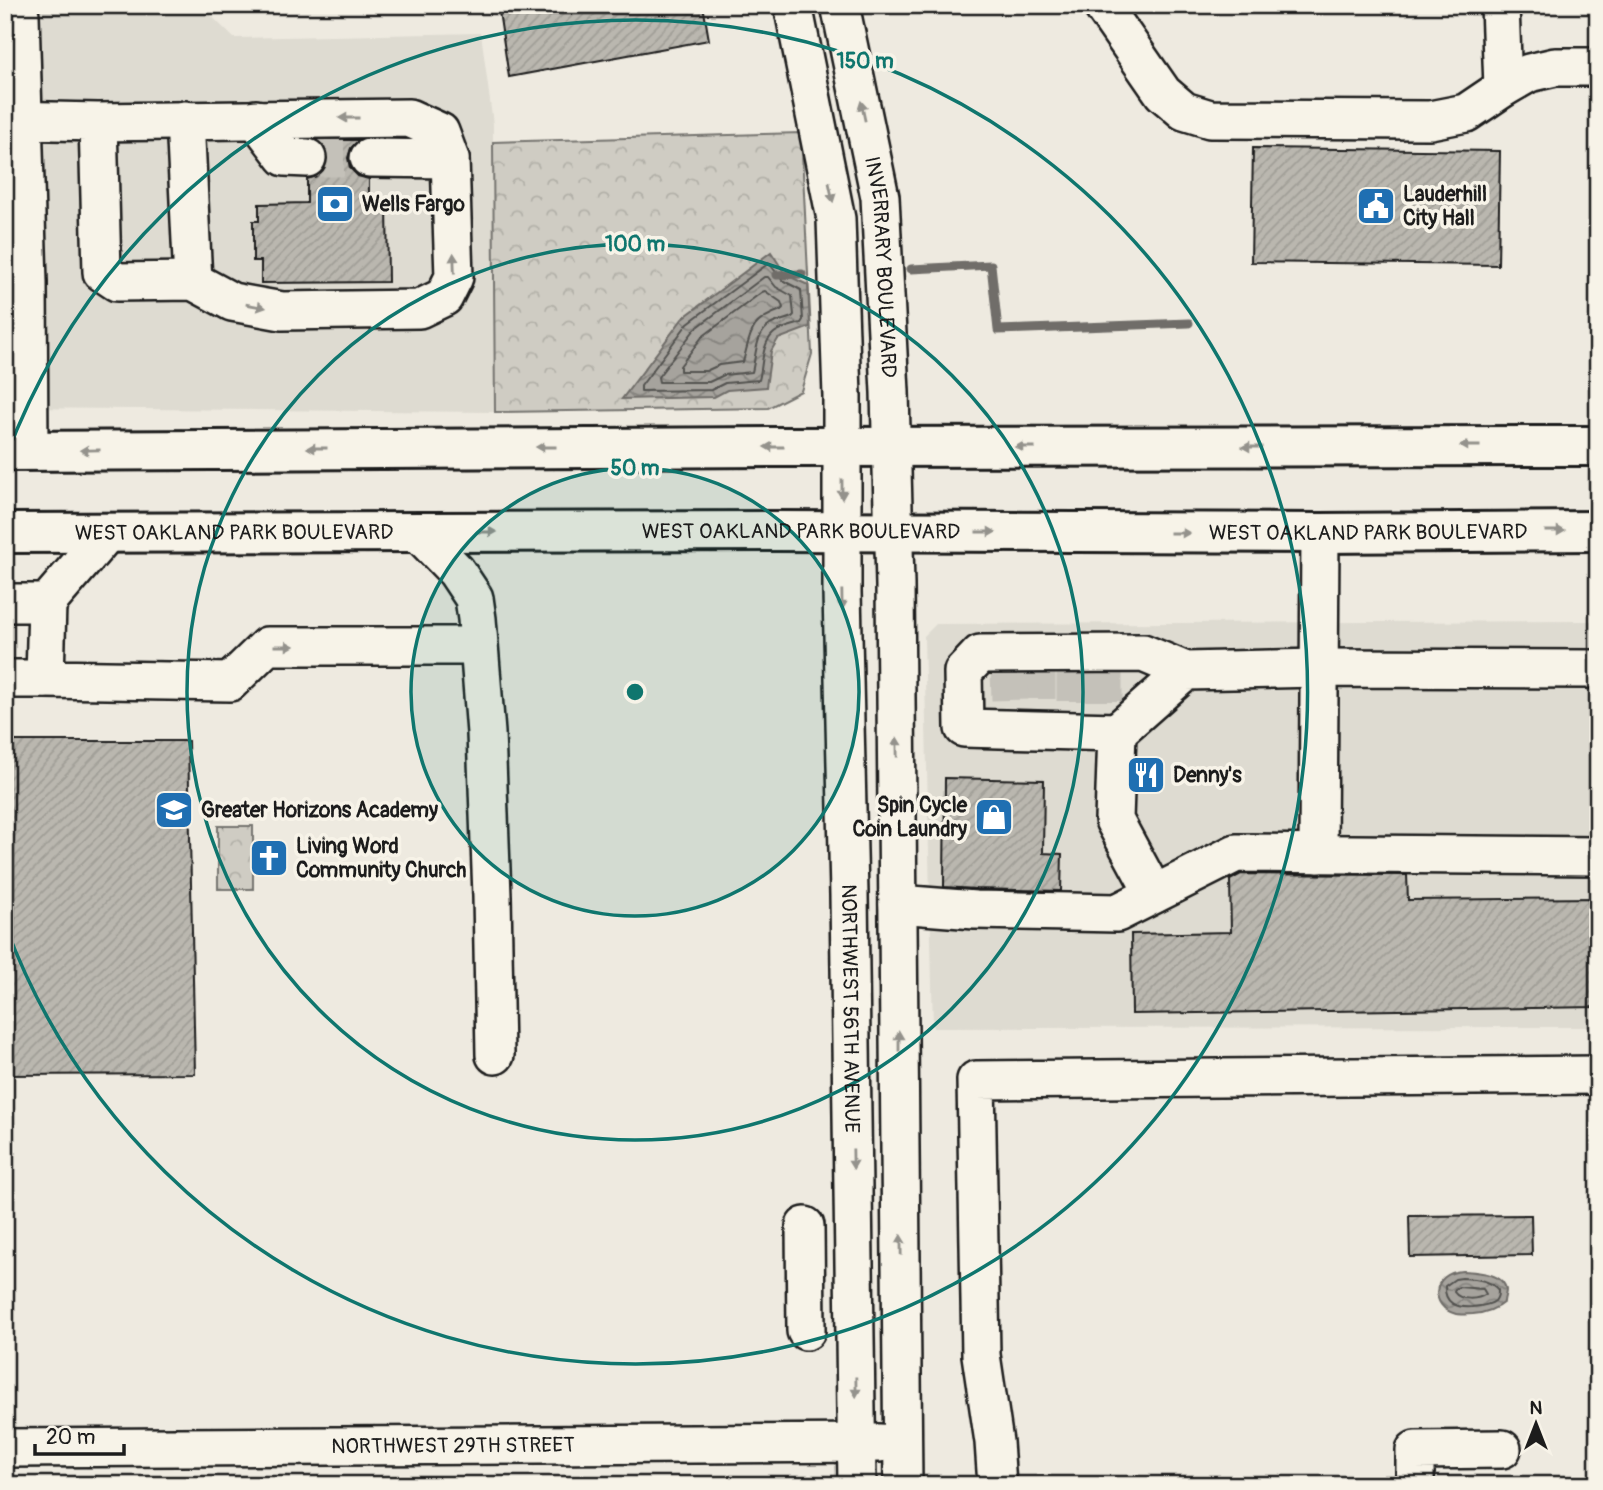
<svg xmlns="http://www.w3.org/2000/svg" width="1603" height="1490" font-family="Pangolin,sans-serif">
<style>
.built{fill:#dedbd1}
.park{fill:url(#park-crowns);stroke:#767470;stroke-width:2}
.water{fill:url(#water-waves);stroke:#6f6d69;stroke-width:2}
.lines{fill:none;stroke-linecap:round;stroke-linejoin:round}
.shore{stroke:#535250;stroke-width:2}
.stream{stroke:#6f6d69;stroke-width:9}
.building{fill:url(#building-hatch);stroke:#1c1c1c;stroke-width:2}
.minor-tunnel{stroke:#c4c1b9;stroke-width:37;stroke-dasharray:37 18;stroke-linecap:butt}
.minor-casing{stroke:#1c1c1c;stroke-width:42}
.major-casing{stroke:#1c1c1c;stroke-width:44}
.minor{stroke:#f7f3e8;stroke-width:37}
.major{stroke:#f7f3e8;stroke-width:38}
.oneway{fill:#94928c}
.ring{fill:none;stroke:#0f766e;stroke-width:3.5}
.labels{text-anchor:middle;stroke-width:7;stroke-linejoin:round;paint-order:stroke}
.poi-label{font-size:21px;font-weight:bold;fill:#1c1c1c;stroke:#f7f3e8;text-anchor:start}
.street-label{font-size:21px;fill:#1c1c1c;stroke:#f7f3e8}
.centre{fill:#0f766e;stroke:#f7f3e8;stroke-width:3.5}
.ring-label{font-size:21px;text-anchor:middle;font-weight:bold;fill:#0f766e;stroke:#f7f3e8;stroke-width:7;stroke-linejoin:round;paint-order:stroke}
</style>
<defs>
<pattern id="park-crowns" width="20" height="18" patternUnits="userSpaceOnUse" patternTransform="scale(1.75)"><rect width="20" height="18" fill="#cfccc3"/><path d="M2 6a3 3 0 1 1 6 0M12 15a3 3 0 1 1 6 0" fill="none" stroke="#b1afa7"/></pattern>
<pattern id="water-waves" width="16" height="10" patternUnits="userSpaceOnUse" patternTransform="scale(1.75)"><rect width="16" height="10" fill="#a6a39d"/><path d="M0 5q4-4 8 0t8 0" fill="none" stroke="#86847f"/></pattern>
<pattern id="building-hatch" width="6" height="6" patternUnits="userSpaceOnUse" patternTransform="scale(1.75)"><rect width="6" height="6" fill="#bab7af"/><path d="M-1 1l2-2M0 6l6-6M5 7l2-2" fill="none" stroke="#9f9d96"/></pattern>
</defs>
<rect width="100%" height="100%" fill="#eeeae0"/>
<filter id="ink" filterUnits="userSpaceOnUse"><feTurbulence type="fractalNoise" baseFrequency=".0143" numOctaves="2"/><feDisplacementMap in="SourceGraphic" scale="14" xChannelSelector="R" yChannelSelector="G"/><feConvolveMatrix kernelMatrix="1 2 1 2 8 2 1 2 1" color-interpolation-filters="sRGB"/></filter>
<g filter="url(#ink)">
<g class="built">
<path d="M5,5H200L234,38L481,33L493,124V142L495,412L5,408Z"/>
<path d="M1598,621V1027L933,1028L924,636L936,624Z"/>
</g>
<g class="park">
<path d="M801,133L812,354L801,391L768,408L495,412L493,142Z"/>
<rect x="218" y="826" width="35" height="63"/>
</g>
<g class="water">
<path d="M771,252L786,275L808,285L810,327L778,339L771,351L766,387L727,390L714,397L622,399L683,318Z"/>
<path d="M1462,1271C1475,1272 1504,1272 1506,1290C1506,1294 1504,1298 1504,1302C1495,1310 1485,1313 1473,1314C1468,1314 1461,1315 1456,1314C1429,1307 1431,1273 1462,1271Z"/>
</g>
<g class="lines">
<g class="shore">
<path d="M769,263L782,280L801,290L803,320L801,323C793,326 779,328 773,334C761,345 763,366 759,380L725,383L711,390L641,391V386L688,323Z"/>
<path d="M764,277H768L776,287L792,296L794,315L792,317C785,320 777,321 770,325C755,334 756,357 752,372L724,375L709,382H659L658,377L695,329Z"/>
<path d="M762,292L765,291L781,302L783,308L781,310C749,321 751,333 743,362L719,365L706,371H680V366L702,337Z"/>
<path d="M1462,1278C1475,1279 1490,1279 1498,1290C1498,1295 1498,1297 1495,1301C1489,1306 1480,1306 1472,1307C1457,1308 1444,1304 1445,1286L1455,1279Z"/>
<path d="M1459,1287L1483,1289L1486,1294C1478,1300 1460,1301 1454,1292L1455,1289Z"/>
</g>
<g class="stream">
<path d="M911,269L991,265L998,330L1189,323"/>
<path d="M777,275L802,274"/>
</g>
</g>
<g class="building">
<path d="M498,5H703L709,40L509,77Z"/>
<path d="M318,140H359L351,148L348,158L350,168L358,176L369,179V201H387L388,282L261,283V261H253V221H259V204L307,203V179L317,176L324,170L328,160L326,149Z"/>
<path d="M1253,148L1500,151L1498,265L1251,262Z"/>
<path d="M5,741H188L195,1074L5,1075Z"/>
<path d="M945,778L1044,780L1043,853L1062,854L1061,891L976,889L944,887Z"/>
<path d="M1241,874L1407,875L1408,900L1598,898V1007L1132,1014L1131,934L1231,932L1230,880Z"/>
<path d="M1531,1215L1532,1255L1410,1257L1409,1216Z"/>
</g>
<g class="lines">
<g class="minor-tunnel">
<path d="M307,158H369"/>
<path d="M1037,668V699"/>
<path d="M1009,670L1010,700"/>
<path d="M1104,670V701"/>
<path d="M1075,701V669"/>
</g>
<g class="minor-casing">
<g id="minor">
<path d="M9,5L20,15L28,283L29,450"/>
<path id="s1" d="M793,5L836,219L842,396V592L849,895L857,1485"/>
<path id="s2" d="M840,5L880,197L890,392L895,585L903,1485"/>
<path d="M1102,5L1163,93L1184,111L1210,119L1430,120L1466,113L1503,88L1529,73L1555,67H1598"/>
<path d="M1500,5L1503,88"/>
<path d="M256,119L285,157L307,158"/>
<path d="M5,120L98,122L409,118L440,132L450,159L454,277L444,297L419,309L282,311L232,302L193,281L117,282L102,272L98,122"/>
<path d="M185,120L193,281"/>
<path d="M369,158L450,159"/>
<path d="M418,532L456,571L474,598L477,619L486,733L492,896L495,1055"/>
<path d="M5,603H47L107,533"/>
<path d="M47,603L45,679L230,682L267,646H478"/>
<path d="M1186,671L1117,732L964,728L963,672L980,654L1143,653L1186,671L1319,668L1598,669"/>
<path d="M5,679H45"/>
<path d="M1117,732L1114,820L1154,894"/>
<path d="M1318,854L1320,533"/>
<path d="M898,904L975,910L1117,913L1236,853L1598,856"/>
<path d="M805,1226L806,1331"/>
<path id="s3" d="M5,1448L880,1443"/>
<path d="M997,1485L994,1442L981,1355L976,1080L1598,1075"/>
<path d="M1415,1485V1450L1502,1449"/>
</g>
</g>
<g class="major-casing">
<g id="major">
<path d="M5,451L775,447L1598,446"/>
<path id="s4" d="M5,533L777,531L1320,533L1598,531"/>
</g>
</g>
<use href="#minor" class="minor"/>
<use href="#major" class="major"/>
</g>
<defs><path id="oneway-solid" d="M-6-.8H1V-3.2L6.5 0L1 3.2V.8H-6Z" transform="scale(1.75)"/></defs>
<g class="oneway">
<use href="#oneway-solid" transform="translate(863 111) rotate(-102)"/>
<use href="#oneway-solid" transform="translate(349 118) rotate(180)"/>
<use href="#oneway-solid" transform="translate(831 192) rotate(78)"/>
<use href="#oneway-solid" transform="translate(454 263) rotate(-92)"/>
<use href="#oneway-solid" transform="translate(256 306) rotate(10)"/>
<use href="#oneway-solid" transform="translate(1470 446) rotate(180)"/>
<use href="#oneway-solid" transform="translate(546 447) rotate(180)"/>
<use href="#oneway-solid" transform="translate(774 447) rotate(180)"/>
<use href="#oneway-solid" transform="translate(1025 447) rotate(180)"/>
<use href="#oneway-solid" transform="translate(1252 447) rotate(180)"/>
<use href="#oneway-solid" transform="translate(317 448) rotate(180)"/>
<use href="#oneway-solid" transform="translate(90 450) rotate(179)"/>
<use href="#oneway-solid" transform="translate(842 489) rotate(90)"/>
<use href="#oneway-solid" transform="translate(1555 531)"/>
<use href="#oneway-solid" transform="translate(487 532)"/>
<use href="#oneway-solid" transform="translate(986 532)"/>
<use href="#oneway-solid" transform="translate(1180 533)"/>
<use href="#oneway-solid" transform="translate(842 600) rotate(89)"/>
<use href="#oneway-solid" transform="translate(284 646)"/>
<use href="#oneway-solid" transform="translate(897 747) rotate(-91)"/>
<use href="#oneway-solid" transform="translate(899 1041) rotate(-90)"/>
<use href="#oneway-solid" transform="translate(853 1159) rotate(89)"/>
<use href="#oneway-solid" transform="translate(901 1245) rotate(-91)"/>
<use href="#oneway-solid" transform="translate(856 1387) rotate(89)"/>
</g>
</g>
<circle cx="635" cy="692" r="224" fill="#0f766e" fill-opacity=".12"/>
<g class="ring">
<circle cx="635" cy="692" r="224"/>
<circle cx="635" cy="692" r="448"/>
<path d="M6 457A672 672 0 1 1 6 927"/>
</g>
<defs>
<g id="bank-square" transform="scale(2.0125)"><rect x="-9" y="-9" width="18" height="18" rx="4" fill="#1f6fb2" stroke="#f7f3e8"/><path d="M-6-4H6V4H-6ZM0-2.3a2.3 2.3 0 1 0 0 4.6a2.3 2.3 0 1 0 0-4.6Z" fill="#fff"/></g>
<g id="civic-square" transform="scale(2.0125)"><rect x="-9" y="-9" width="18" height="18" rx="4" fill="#1f6fb2" stroke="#f7f3e8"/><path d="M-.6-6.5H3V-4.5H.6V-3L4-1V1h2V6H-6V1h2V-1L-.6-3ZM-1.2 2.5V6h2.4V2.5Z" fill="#fff"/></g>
<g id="restaurant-square" transform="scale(2.0125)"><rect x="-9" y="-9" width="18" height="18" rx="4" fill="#1f6fb2" stroke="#f7f3e8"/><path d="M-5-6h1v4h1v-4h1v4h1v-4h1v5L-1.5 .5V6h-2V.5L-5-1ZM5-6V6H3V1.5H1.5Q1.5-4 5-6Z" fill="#fff"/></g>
<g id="school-square" transform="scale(2.0125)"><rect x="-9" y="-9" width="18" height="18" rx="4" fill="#1f6fb2" stroke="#f7f3e8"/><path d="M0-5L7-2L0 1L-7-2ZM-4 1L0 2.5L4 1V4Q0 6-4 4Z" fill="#fff"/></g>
<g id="shop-square" transform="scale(2.0125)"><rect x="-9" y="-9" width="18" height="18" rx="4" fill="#1f6fb2" stroke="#f7f3e8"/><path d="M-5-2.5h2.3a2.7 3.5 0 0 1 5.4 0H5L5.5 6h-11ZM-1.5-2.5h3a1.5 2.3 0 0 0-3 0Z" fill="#fff"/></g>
<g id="church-square" transform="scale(2.0125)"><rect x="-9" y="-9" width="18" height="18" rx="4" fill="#1f6fb2" stroke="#f7f3e8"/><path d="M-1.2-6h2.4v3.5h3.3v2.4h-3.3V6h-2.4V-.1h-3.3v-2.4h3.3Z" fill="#fff"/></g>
</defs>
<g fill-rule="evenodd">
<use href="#bank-square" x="335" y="204"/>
<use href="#civic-square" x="1376" y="206"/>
<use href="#restaurant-square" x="1146" y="775"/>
<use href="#school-square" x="174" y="810"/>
<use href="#shop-square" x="994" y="817"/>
<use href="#church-square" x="269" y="858"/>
</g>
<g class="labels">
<g class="poi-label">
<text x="1403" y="201">Lauderhill<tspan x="1403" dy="24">City Hall</tspan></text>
<text x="362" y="211">Wells Fargo</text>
<text x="1173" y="782">Denny's</text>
<text x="967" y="812" text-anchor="end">Spin Cycle<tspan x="967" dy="24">Coin Laundry</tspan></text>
<text x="201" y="817">Greater Horizons Academy</text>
<text x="296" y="853">Living Word<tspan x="296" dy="24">Community Church</tspan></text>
</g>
<g class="street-label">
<text dy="7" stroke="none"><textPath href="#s2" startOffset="266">INVERRARY BOULEVARD</textPath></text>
<text dy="7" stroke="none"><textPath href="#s4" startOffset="796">WEST OAKLAND PARK BOULEVARD</textPath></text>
<text dy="7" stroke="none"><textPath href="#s4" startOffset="1363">WEST OAKLAND PARK BOULEVARD</textPath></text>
<text dy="7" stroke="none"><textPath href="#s4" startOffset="229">WEST OAKLAND PARK BOULEVARD</textPath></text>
<text dy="7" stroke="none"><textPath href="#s1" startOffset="1008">NORTHWEST 56TH AVENUE</textPath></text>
<text dy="7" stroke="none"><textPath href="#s3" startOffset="448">NORTHWEST 29TH STREET</textPath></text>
</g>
</g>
<circle cx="635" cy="692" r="10" class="centre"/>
<g class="ring-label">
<text x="865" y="68">150 m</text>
<text x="635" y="251">100 m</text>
<text x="635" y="475">50 m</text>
</g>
<rect width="1603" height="1490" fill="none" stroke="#f7f3e8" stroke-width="28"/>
<rect x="14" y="14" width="1575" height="1462" fill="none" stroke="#1c1c1c" stroke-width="2.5" filter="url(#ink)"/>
<g transform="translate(1536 1424)" stroke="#f7f3e8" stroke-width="5" paint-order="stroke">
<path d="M0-5L12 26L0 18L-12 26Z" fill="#1c1c1c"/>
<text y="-10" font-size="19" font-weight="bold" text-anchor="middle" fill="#1c1c1c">N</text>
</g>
<path d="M35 1444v10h89v-10" fill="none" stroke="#1c1c1c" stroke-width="3.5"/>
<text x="46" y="1444" font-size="21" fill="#1c1c1c" stroke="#f7f3e8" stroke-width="5" paint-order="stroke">20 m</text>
</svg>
